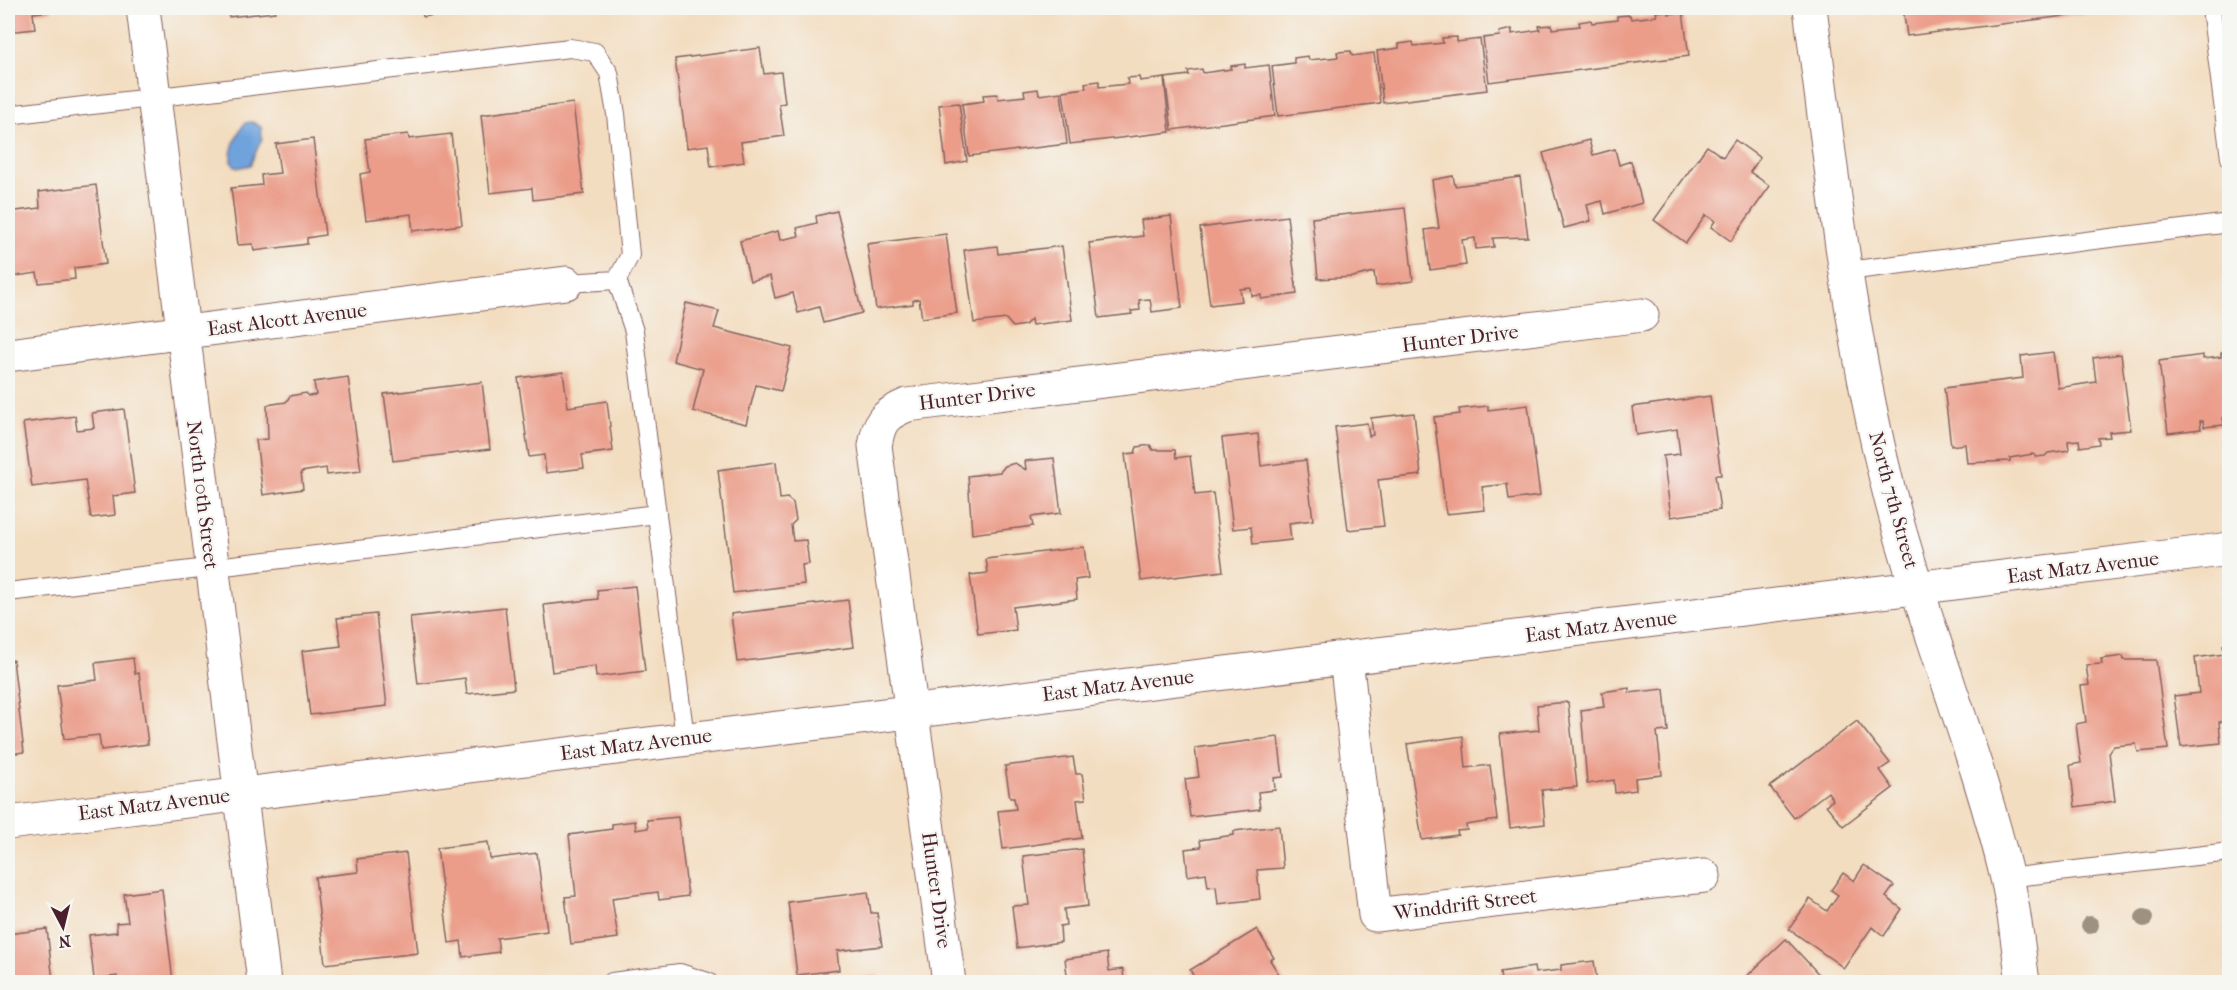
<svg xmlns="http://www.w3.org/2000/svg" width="2237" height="990" font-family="'IM FELL French Canon',serif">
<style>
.water{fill:#6fa3dc;stroke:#5c6184;stroke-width:1.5}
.building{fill:#eb9d8a}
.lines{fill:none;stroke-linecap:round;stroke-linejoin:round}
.service-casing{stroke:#85625f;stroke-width:20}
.minor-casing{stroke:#85625f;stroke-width:35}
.tertiary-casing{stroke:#85625f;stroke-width:35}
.service{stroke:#fff;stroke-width:18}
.minor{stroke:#fff;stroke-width:33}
.tertiary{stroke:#fff;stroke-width:33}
.tree{fill:#9d9280}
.labels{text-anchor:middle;stroke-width:4.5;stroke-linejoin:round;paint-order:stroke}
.street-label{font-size:20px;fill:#4a1f2b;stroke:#f6f6f2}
</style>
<rect width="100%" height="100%" fill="#f6f6f2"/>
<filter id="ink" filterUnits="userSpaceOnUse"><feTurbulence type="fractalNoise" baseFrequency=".0167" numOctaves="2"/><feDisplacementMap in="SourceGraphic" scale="12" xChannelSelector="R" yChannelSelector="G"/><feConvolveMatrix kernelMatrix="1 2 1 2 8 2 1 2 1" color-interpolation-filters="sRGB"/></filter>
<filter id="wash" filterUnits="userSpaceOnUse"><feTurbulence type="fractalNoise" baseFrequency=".008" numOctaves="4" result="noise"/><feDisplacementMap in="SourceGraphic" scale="24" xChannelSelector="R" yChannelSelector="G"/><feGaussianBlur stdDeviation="1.35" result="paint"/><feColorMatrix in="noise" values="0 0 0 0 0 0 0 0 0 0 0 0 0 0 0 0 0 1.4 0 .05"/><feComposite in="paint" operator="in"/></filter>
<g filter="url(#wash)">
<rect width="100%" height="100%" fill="#f3ddc0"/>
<path class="water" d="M252,122L261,127L262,138L250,165L237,168L231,162C230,148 237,133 245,123Z"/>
<g id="blocks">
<g class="building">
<path d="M8,8H52V11L33,13L35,29L8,32Z"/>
<path d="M227,8H274L275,12L229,17Z"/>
<path d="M422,8H441V14L423,17Z"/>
<path d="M1903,8H2096L2097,12L1907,36Z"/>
<path d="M1669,10V14L1683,12L1689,56L1489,82L1483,38L1500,36L1499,32L1512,29V34L1540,30L1539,26L1552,25V29L1580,26L1579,22L1591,20L1592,23L1617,20V16L1630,15L1631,19L1657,16L1656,12Z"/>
<path d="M1457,37V42L1480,39L1487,90L1383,103L1377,51L1399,48V44L1413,42L1414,46L1443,43L1442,38Z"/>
<path d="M760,48L764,74L781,72L785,103L779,104L784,136L741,142L744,162L711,167L708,145L687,148L675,59Z"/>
<path d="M1351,51L1352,56L1374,53L1380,103L1278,116L1272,66L1294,63V58L1308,56L1309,60L1338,57L1337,52Z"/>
<path d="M1245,64V68L1269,65L1275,116L1172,130L1165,78L1189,75L1188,71L1202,69L1203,73L1231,69V66Z"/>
<path d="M1139,77L1140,81L1164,78L1170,132L1070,144L1063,91L1086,88L1085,83L1099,81V87L1128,84L1127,78Z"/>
<path d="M1038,89L1039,95L1061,92L1067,144L969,156L962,104L984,101L983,95L997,94L998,99L1025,96L1024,91Z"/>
<path d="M573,103L584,194L533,200L532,188L490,193L481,115Z"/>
<path d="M959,103L967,161L946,165L939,105Z"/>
<path d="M408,134L409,139L451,134L462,225L413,231L411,214L366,220L360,174L370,172L365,139Z"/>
<path d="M313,139L325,235L307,238V244L254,251L253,244L238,245L231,188L262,185L261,175L280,173L276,144Z"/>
<path d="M1589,140L1593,155L1615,149L1619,165L1631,161L1642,203L1605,214L1602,201L1587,205L1591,221L1564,228L1543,153Z"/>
<path d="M1735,140L1760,158L1750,172L1770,186L1731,241L1711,227L1715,221L1706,215L1686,243L1654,220L1707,146L1723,157Z"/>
<path d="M1453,176L1455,186L1520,177L1528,237L1493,238L1494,247L1476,249L1475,238L1462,240L1466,265L1430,270L1425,230L1439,228L1432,180Z"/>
<path d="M96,185L106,264L74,268L75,279L39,283L37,273L10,277L8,212L40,208L39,192Z"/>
<path d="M1405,208L1413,281L1376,286L1374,272L1353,277L1318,279L1312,218Z"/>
<path d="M837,211L862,313L823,323L819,307L798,313L793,293L775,298L770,276L750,281L740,241L778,231L780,240L799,236L797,228L817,223L816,216Z"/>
<path d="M1171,216L1182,308L1152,312L1150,299L1139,300L1140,310L1131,311L1132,314L1099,318L1089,243L1143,236L1141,220Z"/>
<path d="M1287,216L1297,294L1261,299V295L1252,296L1251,288L1240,289L1242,301L1210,305L1200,228Z"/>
<path d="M946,234L957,313L922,318L919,299L913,300V304L876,309L867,244Z"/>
<path d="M997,246L998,254L1062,246L1072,320L1032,325L1031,319L1025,325L1013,327L1006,319L974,323L964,250Z"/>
<path d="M686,303L719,311L714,328L792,348L781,391L756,385L746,424L693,411L703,369L673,361Z"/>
<path d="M2230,351V417L2223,418L2224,425L2204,427L2203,421H2200L2201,429L2168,433L2159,361L2203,355V359L2221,357V353Z"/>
<path d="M2053,352L2058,388L2096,382L2093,358L2121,354L2131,430L2109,432L2110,437L2098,438L2099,444L2080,447L2079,440L2068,441L2069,450L2048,453L2045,456L2036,457L2033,454L2010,458V461L1967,463L1965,444L1951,446L1944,388L2023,378L2021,356Z"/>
<path d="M563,372L568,407L607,401L613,451L582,455L584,468L546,473L544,455L529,457L518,378Z"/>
<path d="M348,377L361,471L327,475L326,468L301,472L303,489L263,495L256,440L268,439L267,405L286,402L290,396L306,393L308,396L316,395L314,382Z"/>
<path d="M482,382L490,449L393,461L384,394Z"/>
<path d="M1710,396L1721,475H1715L1720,510L1671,517L1663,456L1680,454L1677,429L1636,435L1632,407Z"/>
<path d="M1528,405L1540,496L1509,500L1507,484L1482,487L1485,510L1446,514L1434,417L1460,414L1459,409L1488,406V410Z"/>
<path d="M124,409L135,493L113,496L115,515L91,518L85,480L32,487L23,423L75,416L77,430L94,428L92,413Z"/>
<path d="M1414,413L1421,475L1378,480L1384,526L1348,530L1335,427L1367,423L1369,436L1373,435L1371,418Z"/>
<path d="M1258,434L1261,466L1306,460L1313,520L1289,523L1291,540L1253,544L1251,527L1233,529L1222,438Z"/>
<path d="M1150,445L1153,450H1175L1176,458L1190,456L1195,495L1213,493L1223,571L1141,581L1125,454L1135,453L1137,447Z"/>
<path d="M1054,458L1061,513L1031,517L1033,526L972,534L968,476L1000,472L1005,466L1015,463L1026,470L1025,461Z"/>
<path d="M776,462L780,499L787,498L793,503L796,520L791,525L793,541L806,540L809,564L802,565L804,584L733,593L718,470Z"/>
<path d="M1084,547L1088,578L1075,580L1077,599L1013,607L1016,630L978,634L970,575L988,573L986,559Z"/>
<path d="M635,586L645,671L596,677L595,666L552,672L544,605L598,599L597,590Z"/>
<path d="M848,600L854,647L737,662L731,614Z"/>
<path d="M505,607L514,689L467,694L465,678L418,684L410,617Z"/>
<path d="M376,614L387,706L310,715L302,651L341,646L337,618Z"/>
<path d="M2230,644V721L2219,722L2221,743L2181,747L2174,696L2199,693L2195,658L2224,654L2223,645Z"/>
<path d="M2123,656L2124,660H2156L2168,749L2138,752L2136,744L2114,746L2109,752L2115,801L2075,807L2070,765L2081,763L2076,724L2086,722L2081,686L2089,685L2086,665L2102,664L2101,659Z"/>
<path d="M133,658L135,674L139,673L148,744L101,750L99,735L64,739L57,685L97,680L95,663Z"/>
<path d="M13,660L24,752L8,754V661Z"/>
<path d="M1629,688V693L1664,689L1668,731L1657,732L1662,775L1635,778L1636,790L1615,793L1614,780L1587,784L1581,710L1604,707L1602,692Z"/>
<path d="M1568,702L1577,787L1542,790L1545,824L1510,828L1500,734L1539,730L1537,705Z"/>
<path d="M1857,721L1890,763L1880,770L1893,788L1843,826L1826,805L1833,800L1828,792L1794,818L1770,787Z"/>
<path d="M1463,736L1466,768L1490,765L1497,820L1466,825L1467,830L1457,831L1458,835L1422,840L1407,744Z"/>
<path d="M1278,737L1283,777L1274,778L1275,790L1258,792L1260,809L1190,817L1185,779L1199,777L1195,748Z"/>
<path d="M1073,757L1076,774H1082L1086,799L1077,800L1082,838L1003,849L998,811L1016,809L1014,798H1010L1005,766Z"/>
<path d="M678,817L688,896L659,900L658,892L612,898L618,938L571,944L565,897L576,896L569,835L612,829V824L635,821L636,830L648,828L647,820Z"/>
<path d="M1279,826L1283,868L1257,870L1260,899L1218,904L1216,886L1208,887L1206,873L1188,876L1185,849L1201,847L1200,840L1234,835V831Z"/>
<path d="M488,842L490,859L537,853L547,931L497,938L499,952L463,957L461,941L449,943L437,848Z"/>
<path d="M1082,849L1088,906L1064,909L1066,925L1060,926L1061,942L1017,948L1012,906L1029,905L1023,856Z"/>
<path d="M406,853L418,953L325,964L315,877L358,872L357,859Z"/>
<path d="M1864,865L1894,886L1886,897L1902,909L1884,936L1872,927L1844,968L1789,929L1810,899L1827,911L1838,895L1831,890L1843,873L1854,881Z"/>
<path d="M162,889L173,982H117V976L94,979L89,935L117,932L116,923L128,922L124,894Z"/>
<path d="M868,892L871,913H877L882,946L837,951L839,970L797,975L788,902Z"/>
<path d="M47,929L53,981L8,982V934Z"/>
<path d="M1257,929L1274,958L1270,960L1284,982H1197L1190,970Z"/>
<path d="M1786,939L1826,982H1746L1743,980Z"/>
<path d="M1107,953L1109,971L1123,969L1124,982H1068L1065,959Z"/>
<path d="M1594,961L1597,982H1501L1500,972L1534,967L1535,973L1561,970V965Z"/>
<path d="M878,975L879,982H832V981Z"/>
<path d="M1711,977L1712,982H1675V981Z"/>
</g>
</g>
</g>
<g filter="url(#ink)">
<use href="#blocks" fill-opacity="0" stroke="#85625f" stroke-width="1.5"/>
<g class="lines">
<g class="service-casing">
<g id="service">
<path d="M2211,8L2230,158"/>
<path d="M8,115L570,48L595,52L609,73L616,114L630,255L617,280L566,283"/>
<path d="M1847,271L2230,223"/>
<path d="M617,280L634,331L685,738"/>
<path d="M8,592L657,514"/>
<path d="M2007,878L2230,852"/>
<path d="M612,982L680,973L708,982"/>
</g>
</g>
<g class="minor-casing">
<g id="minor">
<path d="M143,8L264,982"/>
<path d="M8,355L566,283"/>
<path d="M1346,658L1375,915L1704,876"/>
<path d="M949,982L875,446C879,422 883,415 907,405L1642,315"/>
</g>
</g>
<g class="tertiary-casing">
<g id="tertiary">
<path d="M1810,8C1832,173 1850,341 1892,503C1925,629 1977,751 2007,878C2015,912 2018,948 2023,982"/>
<path d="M8,823L2230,549"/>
</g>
</g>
<use href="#service" class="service"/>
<use href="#minor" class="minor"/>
<use href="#tertiary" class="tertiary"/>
</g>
<g class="tree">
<circle cx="2144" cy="918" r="9"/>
<circle cx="2090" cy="925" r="9"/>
</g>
</g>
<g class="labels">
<g class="street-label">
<text transform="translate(287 319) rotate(-7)" y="7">East Alcott Avenue</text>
<text transform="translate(1460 338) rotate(-7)" y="7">Hunter Drive</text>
<text transform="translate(977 396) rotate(-7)" y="7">Hunter Drive</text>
<text transform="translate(203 495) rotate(83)" y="7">North 10th Street</text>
<text transform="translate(1894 500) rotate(75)" y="7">North 7th Street</text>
<text transform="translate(2083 567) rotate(-7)" y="7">East Matz Avenue</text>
<text transform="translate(1601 626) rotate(-7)" y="7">East Matz Avenue</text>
<text transform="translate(1118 685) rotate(-7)" y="7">East Matz Avenue</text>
<text transform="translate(636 744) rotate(-7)" y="7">East Matz Avenue</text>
<text transform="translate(154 804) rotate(-7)" y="7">East Matz Avenue</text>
<text transform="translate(937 890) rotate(82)" y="7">Hunter Drive</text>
<text transform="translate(1465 904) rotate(-7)" y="7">Winddrift Street</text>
</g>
</g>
<rect width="2237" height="990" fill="none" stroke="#f6f6f2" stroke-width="30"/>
<g transform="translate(63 927) rotate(173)" stroke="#f6f6f2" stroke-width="4.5" paint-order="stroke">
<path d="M0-4.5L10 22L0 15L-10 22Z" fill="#4a1f2b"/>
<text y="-9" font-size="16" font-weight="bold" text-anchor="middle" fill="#4a1f2b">N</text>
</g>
</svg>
